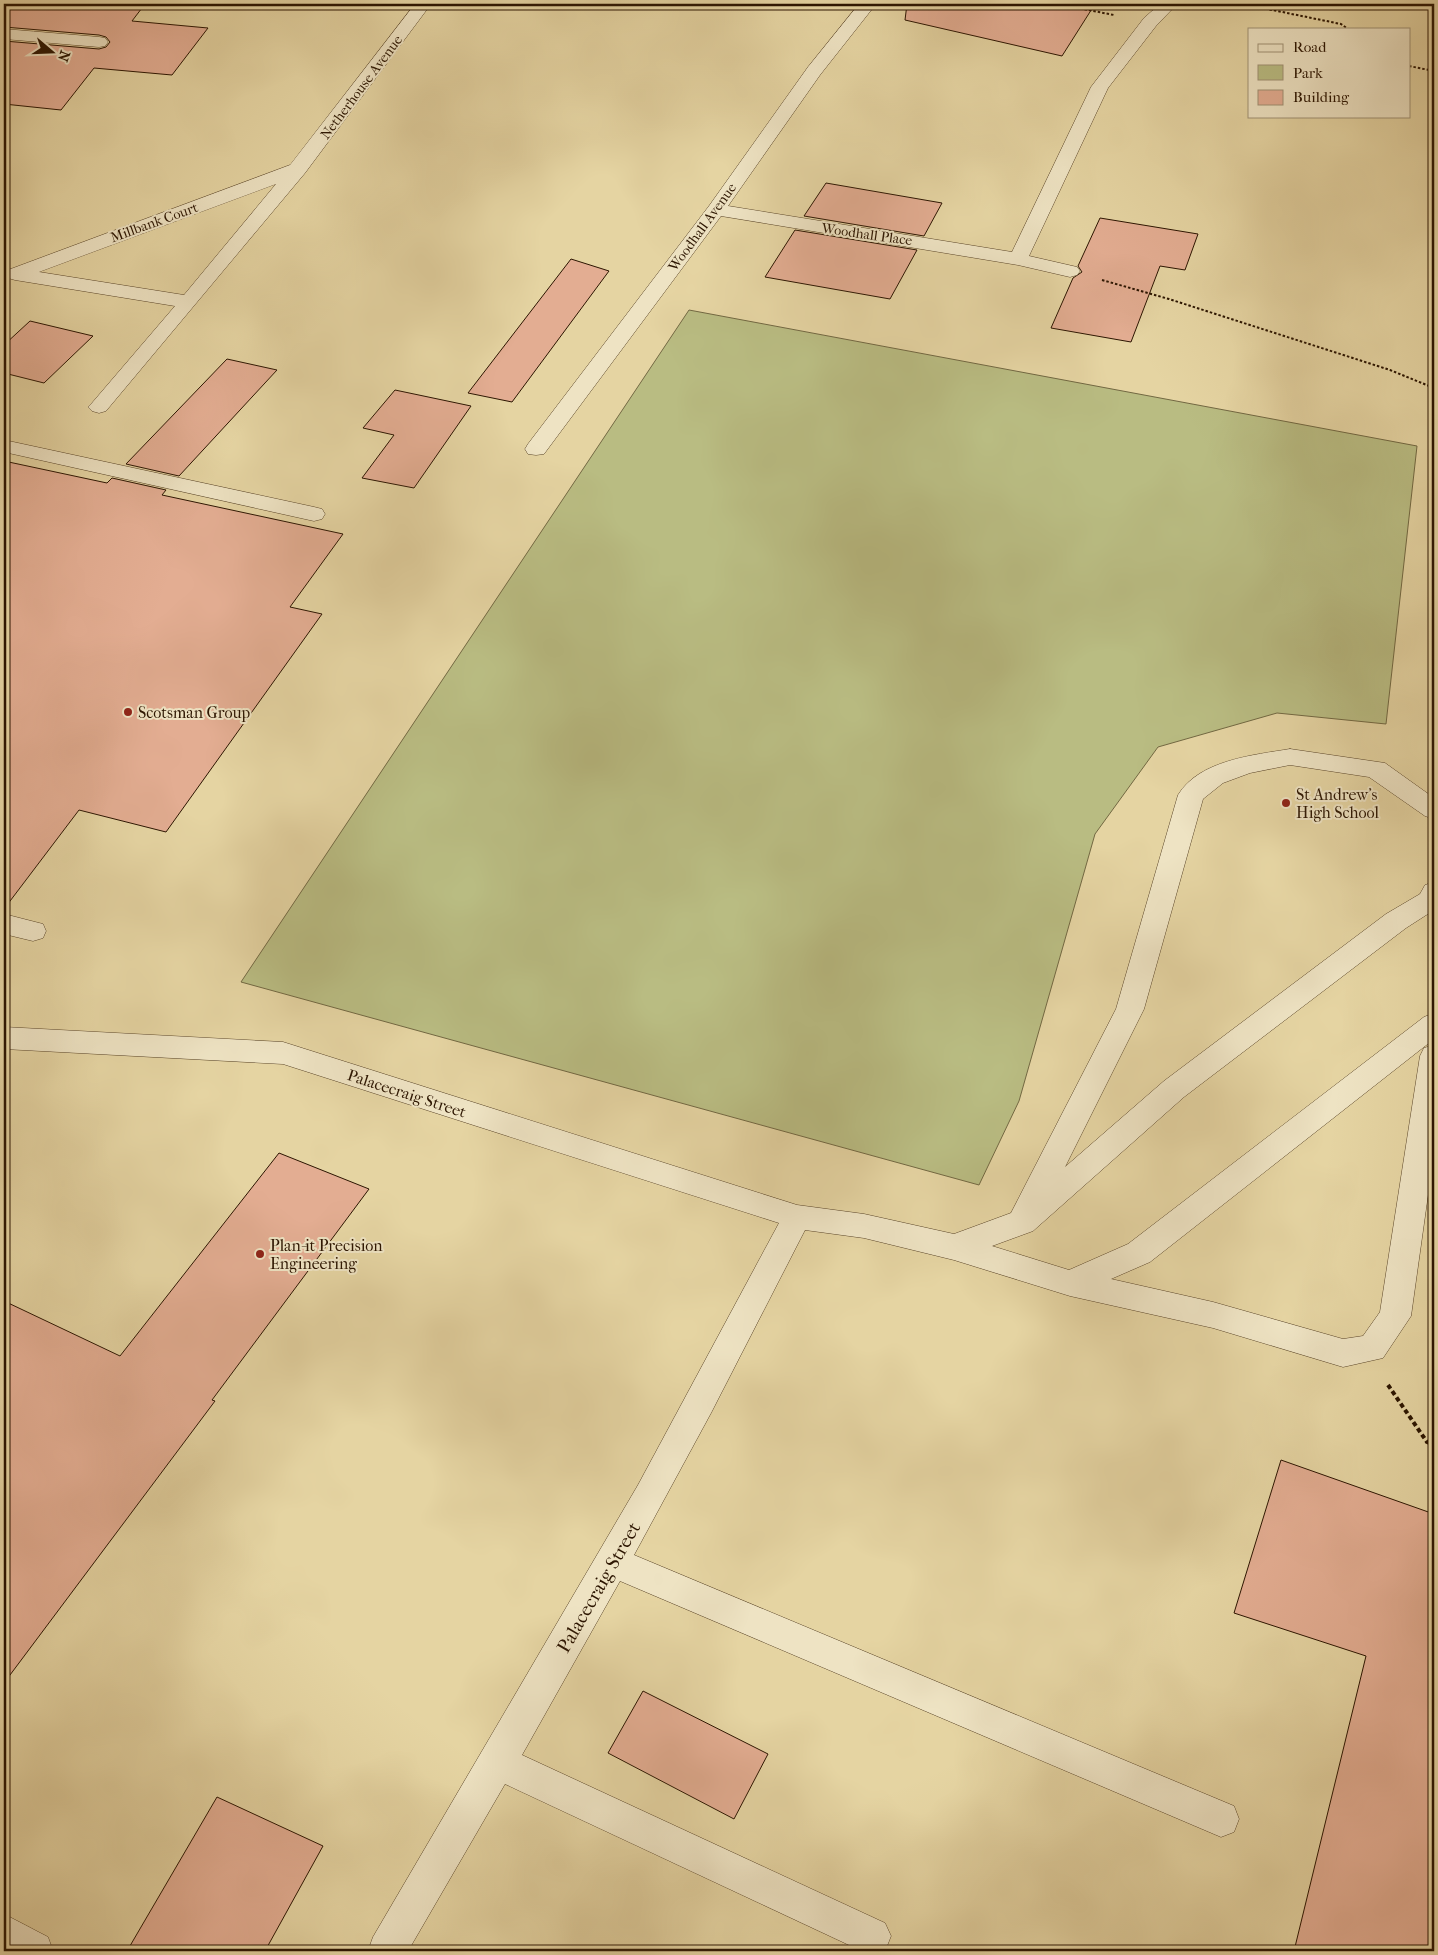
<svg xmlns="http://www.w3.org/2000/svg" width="1438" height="1955" font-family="'IM FELL French Canon',serif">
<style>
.green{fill:#b9bc82;stroke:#726842}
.building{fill:#e3ad92;stroke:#2c1501}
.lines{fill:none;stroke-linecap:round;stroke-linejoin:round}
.minor-casing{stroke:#5a4529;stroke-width:1}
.path-far1{stroke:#2c1501;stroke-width:2;stroke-dasharray:2.5 2;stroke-linecap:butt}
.path{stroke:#2c1501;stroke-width:4;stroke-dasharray:4.5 3;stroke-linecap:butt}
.minor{fill:#eee3c3;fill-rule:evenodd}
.poi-dot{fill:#8f2418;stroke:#eee3c3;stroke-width:2}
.labels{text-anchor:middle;stroke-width:4;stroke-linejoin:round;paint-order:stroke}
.far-street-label{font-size:14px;fill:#2c1501;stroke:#eee3c3}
.poi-label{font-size:16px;fill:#2c1501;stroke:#eee3c3;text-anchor:start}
.street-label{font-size:16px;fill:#2c1501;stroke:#eee3c3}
.near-street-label{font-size:19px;fill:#2c1501;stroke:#eee3c3}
</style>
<rect width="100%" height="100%" fill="#e5d4a2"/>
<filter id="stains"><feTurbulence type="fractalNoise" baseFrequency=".004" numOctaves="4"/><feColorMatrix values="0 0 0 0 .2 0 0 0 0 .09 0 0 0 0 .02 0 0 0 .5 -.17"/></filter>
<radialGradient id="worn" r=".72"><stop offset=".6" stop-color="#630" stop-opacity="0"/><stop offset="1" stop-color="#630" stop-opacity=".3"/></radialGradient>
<path class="green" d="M689,310L1417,446L1386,724L1277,713L1158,747L1095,834L1019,1101L979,1185L241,982Z"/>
<g class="building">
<path d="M4,4H145L132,21L208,28L172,75L94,68L61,110L4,104V41L99,49L106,47L110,42L106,37L99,35L4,27Z"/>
<path d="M907,4H1095L1062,56L905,20Z"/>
<path d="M826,183L942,203L924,236L804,216Z"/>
<path d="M1100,218L1198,234L1185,270L1160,266L1131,342L1051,328L1073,278L1082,272L1078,266Z"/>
<path d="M795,230L917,250L890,299L765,277Z"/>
<path d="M571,259L609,271L512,402L468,393Z"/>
<path d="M30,321L93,336L44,383L4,373V345Z"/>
<path d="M227,359L277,370L179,476L126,464Z"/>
<path d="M395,390L471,406L414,488L362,478L394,435L363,428Z"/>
<path d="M4,461L107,483L112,478L166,490L162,495L343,534L290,607L322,614L166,832L79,810L4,909Z"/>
<path d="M279,1153L369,1189L212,1400L215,1401L4,1683V1301L120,1356Z"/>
<path d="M1281,1460L1434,1514V1951H1294L1366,1656L1234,1613Z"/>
<path d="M643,1691L768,1754L734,1819L608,1753Z"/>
<path d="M217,1797L323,1846L265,1951H127Z"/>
</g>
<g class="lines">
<g class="minor-casing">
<g id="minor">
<path d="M415,4H431L305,173L106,411L99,413L92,411L88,407L92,403L175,306L15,280L8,278L5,274L8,270L290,165ZM276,184L184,295L39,272Z"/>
<path d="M859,4H876L820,75L728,206L1012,252L1091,87L1144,18L1160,4H1177L1156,26L1108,88L1029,256L1077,267L1080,271L1077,275L1070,277L1018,265L721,216L544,454L536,455L528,454L525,449L528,444L709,206L808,67Z"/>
<path d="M4,29L99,37L105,38L108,42L105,46L99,47L4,39Z"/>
<path d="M4,440L314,507L322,509L325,514L322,519L314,521L4,452Z"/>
<path d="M1290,749L1385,763L1434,798V819L1425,816L1369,777L1290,765L1250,773L1223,783L1203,799L1144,1009L1065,1167L1164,1081L1386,914L1420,894L1425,885L1434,882V910L1406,928L1184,1097L1033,1231L992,1246L1069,1270L1128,1244L1424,1017L1434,1013V1039L1150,1262L1111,1279L1213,1302L1343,1339L1363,1336L1380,1312L1420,1056L1424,1048L1434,1045V1152L1411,1316L1383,1358L1343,1367L1213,1328L1070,1296L954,1260L864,1238L805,1230L711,1413L634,1555L1234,1806L1239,1819L1234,1832L1221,1837L620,1581L522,1755L885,1923L891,1936L885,1951H847L849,1945L505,1784L408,1951H368L373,1937L638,1485L779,1223L283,1064L4,1049V1027L283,1042L797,1205L864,1214L954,1234L1011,1213L1116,1009L1178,795C1199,760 1254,755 1290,749Z"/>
<path d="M4,914L43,924L46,931L43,938L33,941L4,934Z"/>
<path d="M4,1914L48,1937L53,1951H4Z"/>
</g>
</g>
<g class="path-far1">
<path d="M1058,4L1114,15"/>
<path d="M1243,4L1341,24L1348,29"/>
<path d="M1409,66L1434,71"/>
<path d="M1102,280L1169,299L1390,370L1434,388"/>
</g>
<path class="path" d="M1388,1385L1427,1442L1434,1445"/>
<use href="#minor" class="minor"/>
</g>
<g class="poi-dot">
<circle cx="128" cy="712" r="5"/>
<circle cx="1286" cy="803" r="5"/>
<circle cx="260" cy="1254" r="5"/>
</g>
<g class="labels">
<g class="far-street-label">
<text transform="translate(361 87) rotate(-53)" y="5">Netherhouse Avenue</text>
<text transform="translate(154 222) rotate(-20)" y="5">Millbank Court</text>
<text transform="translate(702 227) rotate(-54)" y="5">Woodhall Avenue</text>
<text transform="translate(867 234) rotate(8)" y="5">Woodhall Place</text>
</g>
<g class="poi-label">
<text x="138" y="718">Scotsman Group</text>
<text x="1296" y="800">St Andrew's<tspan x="1296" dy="18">High School</tspan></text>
<text x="270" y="1251">Plan-it Precision<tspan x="270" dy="18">Engineering</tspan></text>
</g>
<g class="street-label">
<text transform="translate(407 1093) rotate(18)" y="6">Palacecraig Street</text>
</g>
<g class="near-street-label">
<text transform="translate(598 1587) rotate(-60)" y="7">Palacecraig Street</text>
</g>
</g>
<rect width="1438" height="1955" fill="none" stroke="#e5d4a2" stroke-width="20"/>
<rect x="5" y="5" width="1428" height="1945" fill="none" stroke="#2c1501" stroke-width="2.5"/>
<rect x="10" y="10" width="1418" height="1935" fill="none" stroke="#2c1501"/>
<rect x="1248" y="28" width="162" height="90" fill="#eee3c3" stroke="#a09175"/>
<rect x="1258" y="44" width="25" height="8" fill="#eee3c3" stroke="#a09175"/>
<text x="1293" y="52" font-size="15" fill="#2c1501">Road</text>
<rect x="1258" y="65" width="25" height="15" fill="#b9bc82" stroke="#a09175"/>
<text x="1293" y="78" font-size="15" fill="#2c1501">Park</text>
<rect x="1258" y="90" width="25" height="15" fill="#e3ad92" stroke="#a09175"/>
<text x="1293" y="102" font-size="15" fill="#2c1501">Building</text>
<g transform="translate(52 52) rotate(109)" stroke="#eee3c3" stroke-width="4" paint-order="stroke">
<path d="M0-4L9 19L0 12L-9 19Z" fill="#2c1501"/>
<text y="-8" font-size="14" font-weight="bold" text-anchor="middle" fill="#2c1501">N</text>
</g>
<rect width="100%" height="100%" filter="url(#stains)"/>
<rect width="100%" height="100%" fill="url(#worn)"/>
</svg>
